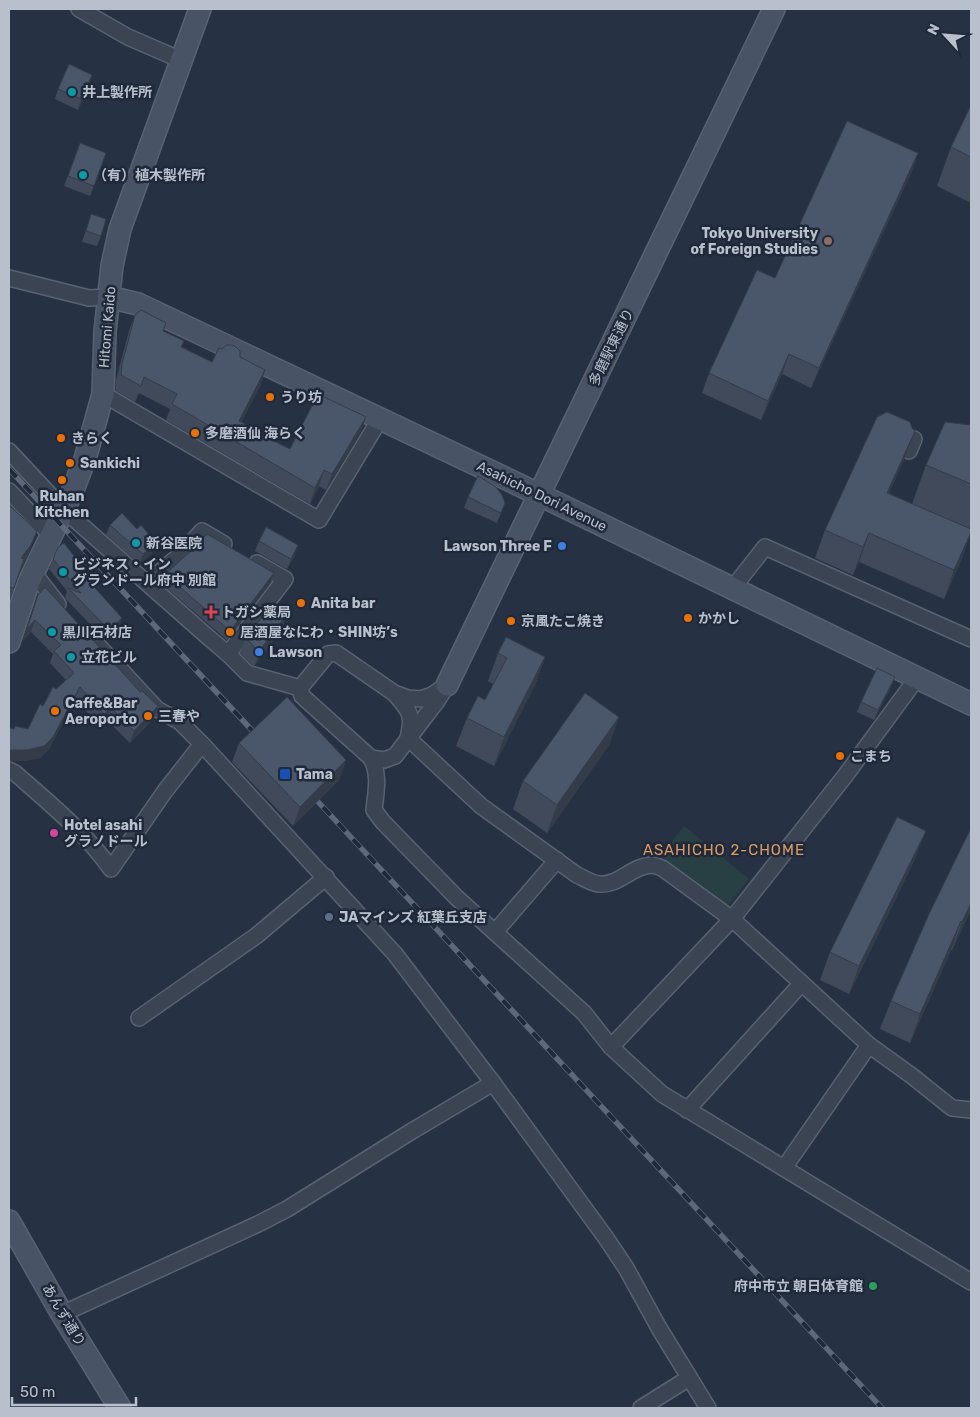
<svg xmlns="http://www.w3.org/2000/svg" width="980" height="1417" font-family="Rubik,'Noto Sans JP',sans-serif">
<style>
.green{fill:#284044}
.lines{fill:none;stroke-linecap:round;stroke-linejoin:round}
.street-casing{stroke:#596270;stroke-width:18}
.secondary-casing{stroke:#596270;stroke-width:24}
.street{stroke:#3b4453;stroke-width:15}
.secondary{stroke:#495366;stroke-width:21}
.rail-casing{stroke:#5d687a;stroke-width:5.5}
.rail{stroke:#1f2939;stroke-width:4;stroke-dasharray:11;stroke-linecap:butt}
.wall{fill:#404a5b}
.shaded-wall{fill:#343c4a}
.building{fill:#4a566a;stroke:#343c4a}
.culture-dot{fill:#0f9aa8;stroke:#1f2939;stroke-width:2}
.education-dot{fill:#8d6e63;stroke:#1f2939;stroke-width:2}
.food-dot{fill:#e8710a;stroke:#1f2939;stroke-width:2}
.shop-dot{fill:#3f7fe0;stroke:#1f2939;stroke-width:2}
.health-dot{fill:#e0444e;stroke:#1f2939;stroke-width:2}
.transit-dot{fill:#1a4fb4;stroke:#1f2939;stroke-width:2}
.hotel-dot{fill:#d1479c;stroke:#1f2939;stroke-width:2}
.service-dot{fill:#5c6f8a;stroke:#1f2939;stroke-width:2}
.leisure-dot{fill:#2e9e5b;stroke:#1f2939;stroke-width:2}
.labels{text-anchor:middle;stroke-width:5;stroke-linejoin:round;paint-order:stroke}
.poi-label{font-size:14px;font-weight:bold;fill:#b8c0cd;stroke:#1f2939;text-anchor:start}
.street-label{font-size:14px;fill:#b8c0cd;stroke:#1f2939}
.neighbourhood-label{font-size:15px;letter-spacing:1px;fill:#d99c67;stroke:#1f2939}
</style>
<rect width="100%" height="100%" fill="#263244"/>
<path class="green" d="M684,826L749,879L726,908L661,856Z"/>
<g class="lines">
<g class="street-casing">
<g id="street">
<path d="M79,9L128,37L181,60"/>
<path d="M9,278L89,298L109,297"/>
<path d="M103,394L319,520L380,419"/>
<path d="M9,451L63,509L208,637L228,654L247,673L300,688"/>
<path d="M909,451L914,439"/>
<path d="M9,491L51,535"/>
<path d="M33,572L58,604"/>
<path d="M147,583L180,555L202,531L224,544"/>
<path d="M732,589L765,547L971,639"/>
<path d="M95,642L157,709L180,722L202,744L395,954L493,1083L606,1238L626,1268L659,1328L708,1408"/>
<path d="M336,653L394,693L408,698L421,699L432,695L447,685L437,701L395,756L384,760L371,758L302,696L300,688L328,654Z"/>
<path d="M228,654L285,579L257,563"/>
<path d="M394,693C409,710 414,714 408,738L481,806L577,875C584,878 591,883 599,884C618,886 632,866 651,865C655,865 659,867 662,868L732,919L869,1045L912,1076L952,1108L971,1110"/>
<path d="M371,758C380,774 376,792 374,810L383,822L457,898L584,1013L611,1047L662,1094L971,1282"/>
<path d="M9,770L15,773C49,803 85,832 111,869L165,791L202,744"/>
<path d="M495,932L557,860"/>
<path d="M139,1018L256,936L326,877"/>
<path d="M611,1047L732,919L845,776L917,678"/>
<path d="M687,1110L801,984"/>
<path d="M784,1168L869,1045"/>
<path d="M62,1314L258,1224L287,1209L412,1131L493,1083"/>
<path d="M641,1408L689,1378"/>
</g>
</g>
<g class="secondary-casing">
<g id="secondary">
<path d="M109,297L138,304L254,359L511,481L971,704"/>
<path d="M9,642L28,584L73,490L85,459L103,394L105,332L112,266L120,229L200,9"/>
<path d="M447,685L774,9"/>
<path d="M9,1221L62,1314L120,1408"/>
</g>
</g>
<use href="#street" class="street"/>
<use href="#secondary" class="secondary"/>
<g class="rail-casing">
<g id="rail">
<path d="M9,469L261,740"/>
<path d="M308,791L882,1408"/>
</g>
</g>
<use href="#rail" class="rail"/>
</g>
<g class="wall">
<path d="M92,75L89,85L78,110L55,99L58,89Z"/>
<path d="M971,105V203L937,186L951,147Z"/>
<path d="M80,143L106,153L90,196L64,186Z"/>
<path d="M918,153L911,173L811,388L782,374L761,420L702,393L709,373L775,278Z"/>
<path d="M91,214L101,236L97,246L82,242Z"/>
<path d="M135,315L164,331L182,347L212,362L240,357L265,370L260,386L241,422L260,434L290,449L366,417L360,433L326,490L319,486L310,504L166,420L170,409L139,393L135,402L116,391V380L129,331Z"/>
<path d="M971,425V532L962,558L944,599L859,562L853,575L815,558L825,530L912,428L915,431L904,459L889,493L912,504L926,465Z"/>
<path d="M468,497L501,513L497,523L464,508Z"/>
<path d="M9,505L30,550L24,563L21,567L9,603Z"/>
<path d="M110,525L137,529L156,543L152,553L139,564L106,535Z"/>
<path d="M259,541L295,555L287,569L255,551Z"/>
<path d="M53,559L82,566L80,571L119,628L105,640L65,598L67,591L49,569Z"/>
<path d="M274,573L271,582L227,640L162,584L165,574Z"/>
<path d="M38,595L140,692L158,706L154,718L130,743L107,720L100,726L75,699L49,749L40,758L23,761L14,729H28L43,706L66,680L50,663L53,654L31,632L23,640Z"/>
<path d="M282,629L255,665H252L240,653L246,638Z"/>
<path d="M498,653L545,657L535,685L494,766L456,746L467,718L485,700L493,684L488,681Z"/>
<path d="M895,677L891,687L874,720L857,712L861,702Z"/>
<path d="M619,717L609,745L547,833L513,809L523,781Z"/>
<path d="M239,743L346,760L339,780L293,826L232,762Z"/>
<path d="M915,859L849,994L820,980L830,952Z"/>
<path d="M971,910L952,950H951L910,1043L880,1029L891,1001Z"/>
</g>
<g class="shaded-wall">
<path d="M92,75L89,85L78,110L81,99Z"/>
<path d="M918,153L911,173L811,388L819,368Z"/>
<path d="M789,354L782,374L761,420L768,401Z"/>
<path d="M265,370L260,386L234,437L239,421Z"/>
<path d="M366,417L360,433L326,490L332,474Z"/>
<path d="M915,431L904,459L877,521L887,493Z"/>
<path d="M324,470L319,486L310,504L315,488Z"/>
<path d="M37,531L30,550L24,563L14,576L21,558Z"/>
<path d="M971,532L962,558L944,599L954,570Z"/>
<path d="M869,533L859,562L853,575L863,547Z"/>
<path d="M156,543L152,553L139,564L143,554Z"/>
<path d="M298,545L295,555L287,569L291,559Z"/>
<path d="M274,573L271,582L227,640L230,631Z"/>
<path d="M287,614L282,629L255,665L260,650Z"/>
<path d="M122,618L119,628L105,640L109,630Z"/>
<path d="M35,620L31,632L23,640L27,629Z"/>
<path d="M545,657L535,685L494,766L504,737Z"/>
<path d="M895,677L891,687L874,720L878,710Z"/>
<path d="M80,687L75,699L49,749L40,758L23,761H9V750Z"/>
<path d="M158,706L154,718L130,743L134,731Z"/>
<path d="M111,708L107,720L100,726L104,714Z"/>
<path d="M619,717L609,745L547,833L557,805Z"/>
<path d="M346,760L339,780L293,826L300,807Z"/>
<path d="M926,831L915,859L849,994L859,966Z"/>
<path d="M971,903V910L952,950L962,922Z"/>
<path d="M961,921L951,950L910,1043L920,1014Z"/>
</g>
<g class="building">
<path d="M69,64L92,75L81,99L58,89Z"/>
<path d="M971,105V157L951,147Z"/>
<path d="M847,121L918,153L819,368L789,354L768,401L709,373L757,270L775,278Z"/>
<path d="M80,143L106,153L94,186L68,176Z"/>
<path d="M91,214L106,219L101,236L86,231Z"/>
<path d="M141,310L166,323L163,331L184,341L181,347L212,362L219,348L222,349L227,345H232L236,347L240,351V357L265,370L239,421L261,432L260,434L290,449L318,394L366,417L332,474L324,470L315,488L172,404L177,394L144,377L141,386L121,375L122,364L135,315Z"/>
<path d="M887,412L910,422L912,428L915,431L887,493L971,529V532L954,570L869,533L863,547L825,530L877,417Z"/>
<path d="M945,422L971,425V484L926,465Z"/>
<path d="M478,476L496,487L502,495L505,503L501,513L468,497Z"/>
<path d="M9,505L37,531L31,545L21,558L24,559L14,588L10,587L9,590Z"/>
<path d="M122,513L137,529L141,525L156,543L143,554L110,525Z"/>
<path d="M266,527L298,545L291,559L259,541Z"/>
<path d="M207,534L274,573L230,631L165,574L190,552Z"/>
<path d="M64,543L82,566L78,569L122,618L109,630L68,588L81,593L53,559L58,547Z"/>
<path d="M45,587L140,692L142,691L158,706L134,731L111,708L104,714L80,687L53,737L44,746L27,750H9V728L14,729L15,726L28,729L40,704L43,706L53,687L56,689L74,673L54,651L61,645L35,620L27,629L38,595Z"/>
<path d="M273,603L287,614L260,650H257L246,638Z"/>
<path d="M506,637L545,657L504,737L467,718L478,696L485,700L507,658L498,653Z"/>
<path d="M877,668L895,677L878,710L861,702Z"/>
<path d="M585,693L619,717L557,805L523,781Z"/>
<path d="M287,697L346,760L300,807L239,743Z"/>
<path d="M897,817L926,831L859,966L830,952Z"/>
<path d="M971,828V903L962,922L961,921L920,1014L891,1001L929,914Z"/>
</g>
<g class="culture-dot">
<circle cx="72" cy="92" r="5"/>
<circle cx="83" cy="175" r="5"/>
<circle cx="136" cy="543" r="5"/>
<circle cx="63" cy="572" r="5"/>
<circle cx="52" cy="632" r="5"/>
<circle cx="71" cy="657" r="5"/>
</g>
<circle class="education-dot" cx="828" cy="241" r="5"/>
<g class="food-dot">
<circle cx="270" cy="397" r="5"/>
<circle cx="195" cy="433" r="5"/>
<circle cx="61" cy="438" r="5"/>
<circle cx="70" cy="463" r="5"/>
<circle cx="62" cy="480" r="5"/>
<circle cx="301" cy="603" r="5"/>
<circle cx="688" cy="618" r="5"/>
<circle cx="511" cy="621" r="5"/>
<circle cx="230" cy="632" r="5"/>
<circle cx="55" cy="711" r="5"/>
<circle cx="148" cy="716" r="5"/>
<circle cx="840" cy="756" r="5"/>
</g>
<g class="shop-dot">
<circle cx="562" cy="546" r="5"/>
<circle cx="259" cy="652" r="5"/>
</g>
<path class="health-dot" d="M208.5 604.5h5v5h5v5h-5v5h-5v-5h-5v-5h5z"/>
<rect class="transit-dot" x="279" y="768" width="12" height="12" rx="2.5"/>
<circle class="hotel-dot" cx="54" cy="833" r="5"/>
<circle class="service-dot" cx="329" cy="917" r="5"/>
<circle class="leisure-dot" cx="873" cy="1286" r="5"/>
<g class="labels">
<g class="poi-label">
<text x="82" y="97">井上製作所</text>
<text x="93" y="180">（有）植木製作所</text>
<text x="818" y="238" text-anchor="end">Tokyo University<tspan x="818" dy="16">of Foreign Studies</tspan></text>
<text x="280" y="402">うり坊</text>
<text x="205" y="438">多磨酒仙 海らく</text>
<text x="71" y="443">きらく</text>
<text x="80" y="468">Sankichi</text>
<text x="62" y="501" text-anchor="middle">Ruhan<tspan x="62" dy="16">Kitchen</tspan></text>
<text x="146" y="548">新谷医院</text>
<text x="552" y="551" text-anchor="end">Lawson Three F</text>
<text x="73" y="569">ビジネス・イン<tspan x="73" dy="16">グランドール府中 別館</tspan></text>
<text x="311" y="608">Anita bar</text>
<text x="221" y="617">トガシ薬局</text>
<text x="698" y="623">かかし</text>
<text x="521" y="626">京風たこ焼き</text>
<text x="62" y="637">黒川石材店</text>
<text x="240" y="637">居酒屋なにわ・SHIN坊’s</text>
<text x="269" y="657">Lawson</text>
<text x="81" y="662">立花ビル</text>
<text x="65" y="708">Caffe&amp;Bar<tspan x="65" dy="16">Aeroporto</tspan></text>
<text x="158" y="721">三春や</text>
<text x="850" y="761">こまち</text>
<text x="296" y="779">Tama</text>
<text x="64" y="830">Hotel asahi<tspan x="64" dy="16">グラノドール</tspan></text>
<text x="339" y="922">JAマインズ 紅葉丘支店</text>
<text x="863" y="1291" text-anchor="end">府中市立 朝日体育館</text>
</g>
<g class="street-label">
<text transform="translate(107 327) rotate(-85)" y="5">Hitomi Kaido</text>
<text transform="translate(611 347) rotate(-64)" y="5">多磨駅東通り</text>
<text transform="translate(542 496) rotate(26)" y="5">Asahicho Dori Avenue</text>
<text transform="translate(64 1315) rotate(59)" y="5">あんず通り</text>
</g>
<g class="neighbourhood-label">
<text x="724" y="855">ASAHICHO 2-CHOME</text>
</g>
</g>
<rect width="980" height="1417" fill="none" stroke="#b8c0cd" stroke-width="20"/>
<g transform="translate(945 35) rotate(296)" stroke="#1f2939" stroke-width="4" paint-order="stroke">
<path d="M0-4L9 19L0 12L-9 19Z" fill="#b8c0cd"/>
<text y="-8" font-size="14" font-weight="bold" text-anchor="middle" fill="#b8c0cd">N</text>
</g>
<path d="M12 1397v8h124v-8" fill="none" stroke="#b8c0cd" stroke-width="2.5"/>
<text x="20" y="1397" font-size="15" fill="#b8c0cd" stroke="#1f2939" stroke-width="4" paint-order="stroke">50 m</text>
</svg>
